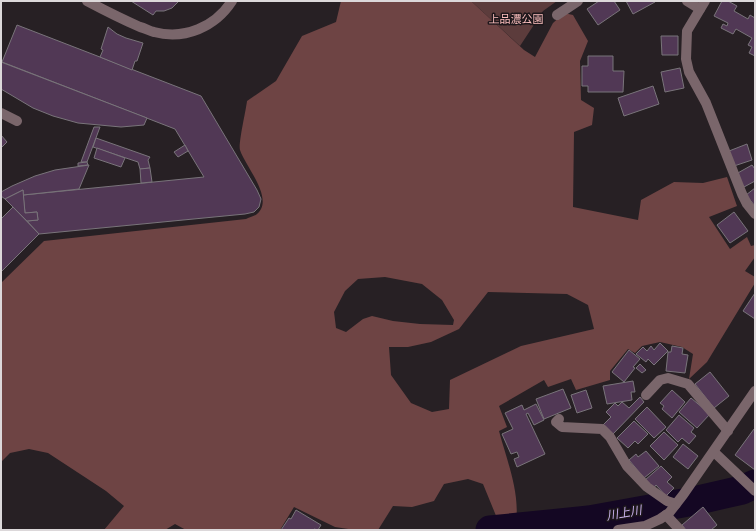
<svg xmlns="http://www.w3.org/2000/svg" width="756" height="531" font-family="'Asap Condensed','Noto Sans JP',sans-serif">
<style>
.green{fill:#5c3c3c}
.forest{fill:#6e4444;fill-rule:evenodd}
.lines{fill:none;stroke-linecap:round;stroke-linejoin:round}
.river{stroke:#140723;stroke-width:29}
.building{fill:#513855;stroke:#79747a}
.minor{stroke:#7a666b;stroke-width:10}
.labels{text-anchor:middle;stroke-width:3;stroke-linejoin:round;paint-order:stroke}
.park-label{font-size:11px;fill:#fbbebd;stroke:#1d171b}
.water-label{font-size:12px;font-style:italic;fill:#cab2ef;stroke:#1d171b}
</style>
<rect width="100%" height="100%" fill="#272024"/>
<path class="green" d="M471,1H557L543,11L520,46Z"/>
<path class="forest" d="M341,1H471L524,50L535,57L553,23L564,13L573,15L588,41L580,61L581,100L594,108L592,125L574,132L573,207L638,220L641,200L674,182L703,183L727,177L737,206L709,217L730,249L747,237L751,246L755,245V257L745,271L755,277V283L707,362L689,379L693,354L682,347L660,342L642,346L635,353L628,349L610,371V380L576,390L571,379L548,387L544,380L499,406L507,427L499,431C507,461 520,492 516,523H499L483,484L468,479L444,484L434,501L412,507L393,506L378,530H355L335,527L294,507L280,530H186L175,524L165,530H104L124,506L106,491L48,453L29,449L10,453L1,462V283L44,241L246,219C250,217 255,216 257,214C275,199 245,166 240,150C238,144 246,110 247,101L276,81L302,36L336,22ZM385,277L422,284L442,300L454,320L453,325L420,324L393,321L372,316L363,319L346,332L336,328L334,312L345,291L358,279ZM488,292L567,294L588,305L594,329L521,346L450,380L449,409L432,412L411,403L391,375L389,347H408L431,342L459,329Z"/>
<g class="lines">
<path class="river" d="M490,530L589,520L694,501L742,490L755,484"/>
</g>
<g class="building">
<path d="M131,1H179L172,8L164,11H156L153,15Z"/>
<path d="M599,1H614L620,10L598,25L587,9Z"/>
<path d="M626,1H655V2L633,14Z"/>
<path d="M722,1H728L737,6L734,11L748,19L750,15L755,18V56L749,53L752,47L748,45L752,38L736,29L733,34L721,28L723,24L727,26L728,23L714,16Z"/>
<path d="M17,25L201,96L257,190L261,199L259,207L254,212L245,214L39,234L27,221L38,220L37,212L25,213L23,195L204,177L175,129L2,62Z"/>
<path d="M108,27L117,34L126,38L143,43L137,61H135L132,70L100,57L103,50L101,49Z"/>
<path d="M661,36H678V55H662Z"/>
<path d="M588,56H613V71H624L623,92H588V86H582V66H588Z"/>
<path d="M1,62L147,118L144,125L121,127L78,123L53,116L33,108L1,89Z"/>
<path d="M680,68L684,88L665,92L661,72Z"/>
<path d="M653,86L659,104L624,116L618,98Z"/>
<path d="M94,127H100L87,162H81Z"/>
<path d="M1,135L7,142L1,148Z"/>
<path d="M96,138L150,157L148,160L150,168L140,169L138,162L93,147Z"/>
<path d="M747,144L752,160L734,166L729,151Z"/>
<path d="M185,145L188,151L178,157L174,152Z"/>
<path d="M97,148L125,158L121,167L94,158Z"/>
<path d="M87,162L88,165L78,166V163Z"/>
<path d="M89,165L79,189L23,195V190L5,199L1,196V192L12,186L35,176L55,170Z"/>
<path d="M752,165L755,169V181L744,187L736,174Z"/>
<path d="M150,168L152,182L141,183L140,169Z"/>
<path d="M755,188V206L746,195Z"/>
<path d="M23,190L25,213L37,212L38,220L27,221L5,199Z"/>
<path d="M13,207L39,234L1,272V219Z"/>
<path d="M734,212L748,231L730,243L717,225Z"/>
<path d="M755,293V319L743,311Z"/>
<path d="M660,343L668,351L654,365L648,359L646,362L636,354L643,347L647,351L651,346L654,350Z"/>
<path d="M672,346L683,348L682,354L688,355L685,373L666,371L668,352H671Z"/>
<path d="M629,350L640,359L633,367L635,368L624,382L612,372Z"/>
<path d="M640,364L646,370L642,373L636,368Z"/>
<path d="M710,372L729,396L714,408L695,384Z"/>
<path d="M633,381L635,392H631L632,400L607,404L603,386Z"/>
<path d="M563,389L571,408L544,419L536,399Z"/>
<path d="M586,390L592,408L577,413L571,395Z"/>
<path d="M672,390L685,402L672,418L662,409L664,406L660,403Z"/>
<path d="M640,397L644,402L613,434L603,425L611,417L606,412L615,403L618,406L622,402L629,408Z"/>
<path d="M691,398L710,414L697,428L679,412Z"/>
<path d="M536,404L544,420L534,425L528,413L526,414L545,454L517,467L514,459L519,457L517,452L511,454L502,434L513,429L505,413L522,405L524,410Z"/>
<path d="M647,407L666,427L654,438L635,419Z"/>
<path d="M679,415L694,428L691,432L696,436L689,444L682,438L678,442L666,430Z"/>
<path d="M634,421L648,434L638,444L635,441L628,448L617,438Z"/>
<path d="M754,429L755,430V470L735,455Z"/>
<path d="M664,432L678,445L664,460L650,446Z"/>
<path d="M683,444L698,456L688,469L673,457Z"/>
<path d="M646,451L659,466L644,478L629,460L636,454L638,457Z"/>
<path d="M661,466L672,477L667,482L674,488L666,496L656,485L653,489L645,480Z"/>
<path d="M703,507L717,525L711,530H686L682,525Z"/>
<path d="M296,510L321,525L318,530L314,529V530H281L289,518L291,519Z"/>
</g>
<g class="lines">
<g class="minor">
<path d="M87,1C104,10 122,19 140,27C145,28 149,31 154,32C185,40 215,27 232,1"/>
<path d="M687,1L700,9"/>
<path d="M705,1L687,31L686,59L689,72L706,103L742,194L747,204L755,214"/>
<path d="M557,15L578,1"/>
<path d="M1,113L17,121"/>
<path d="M646,395L660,380L668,378L688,384L728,431"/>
<path d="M559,419L556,422L562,427L602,429L610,437L627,466L647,487L667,501L676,504"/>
<path d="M714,452L755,491"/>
<path d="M666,515L680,530"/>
<path d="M618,530L645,526L660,519L669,513L683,495L755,391"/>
</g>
</g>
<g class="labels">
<g class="park-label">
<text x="516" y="23">上品濃公園</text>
</g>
<g class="water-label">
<text transform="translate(624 513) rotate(-10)" y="4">川上川</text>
</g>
</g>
<rect width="756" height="531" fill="none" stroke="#dcd8da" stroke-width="4"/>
</svg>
